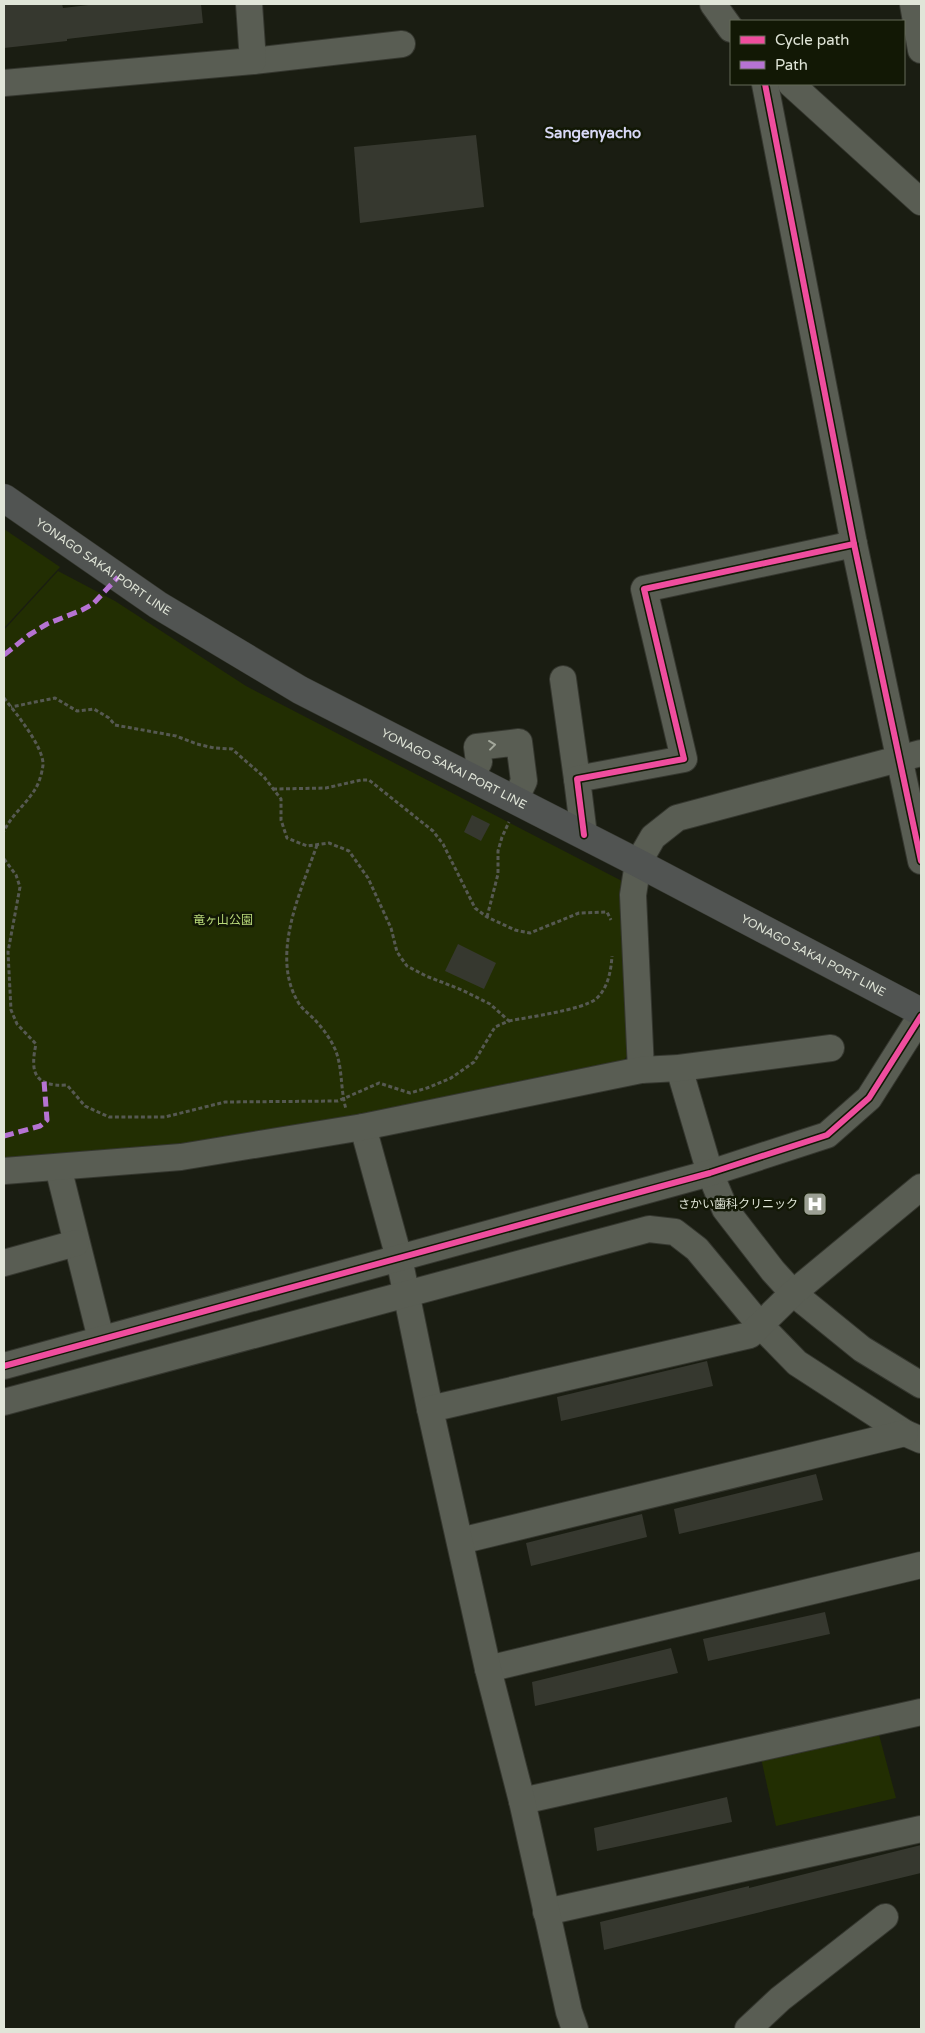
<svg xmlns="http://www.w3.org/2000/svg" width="925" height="2033" font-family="'Varela Round','Noto Sans JP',sans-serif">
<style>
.green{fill:#222e02}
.building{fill:#36382f}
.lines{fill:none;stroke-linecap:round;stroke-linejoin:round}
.minor-casing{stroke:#35372f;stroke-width:28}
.major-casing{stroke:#35372f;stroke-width:29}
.path{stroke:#565952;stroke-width:3;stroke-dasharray:4 2.5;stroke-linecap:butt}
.minor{stroke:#595d53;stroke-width:26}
.major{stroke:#515452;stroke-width:28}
.quiet{stroke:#b673d3;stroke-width:5;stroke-dasharray:10 5;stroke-linecap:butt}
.cycleway-casing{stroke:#121805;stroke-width:9}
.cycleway{stroke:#ef4d9e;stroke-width:6}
.oneway{stroke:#a3a89c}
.labels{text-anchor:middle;stroke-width:5;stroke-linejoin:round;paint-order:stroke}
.street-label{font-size:12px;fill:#e0e5d8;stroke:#121805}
.park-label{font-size:12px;fill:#b9d97a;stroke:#121805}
.poi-label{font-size:12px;fill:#e0e5d8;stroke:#121805;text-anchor:end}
.quarter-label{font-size:15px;font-weight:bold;fill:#d9d9f6;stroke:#121805}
</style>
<rect width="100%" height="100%" fill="#1a1d12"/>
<g class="green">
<path d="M4,529L60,567L4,628Z"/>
<path d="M58,571L115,601L246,686L622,881L631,1051L619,1066L365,1118L163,1151L4,1162V630Z"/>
<path d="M878,1731L896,1798L776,1826L761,1758Z"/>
</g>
<g class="building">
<path d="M4,4H62L63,8L97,4H201L203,23L67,39V41L4,48Z"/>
<path d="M476,135L484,207L360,223L354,147Z"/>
<path d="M472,815L490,824L481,841L464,832Z"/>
<path d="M458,944L496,963L484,989L445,971Z"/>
<path d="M707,1361L713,1386L561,1421L557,1397Z"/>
<path d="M816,1474L823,1500L679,1534L674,1509Z"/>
<path d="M642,1514L647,1537L531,1566L526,1543Z"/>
<path d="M825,1612L830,1634L708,1661L703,1639Z"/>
<path d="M671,1648L678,1673L535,1706L532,1682Z"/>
<path d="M727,1797L732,1822L597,1851L594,1828Z"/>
<path d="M921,1845V1873L604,1950L600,1922L749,1886V1888Z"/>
</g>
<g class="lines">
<g class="minor-casing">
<g id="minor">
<path d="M713,4L731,29"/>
<path d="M913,4L921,50"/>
<path d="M253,61L402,44"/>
<path d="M4,83L253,61L249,4"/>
<path d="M765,84L854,544L921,861"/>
<path d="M791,84L921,202"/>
<path d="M563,679L577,779"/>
<path d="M470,777L479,762L477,747L519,742L524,781L515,800"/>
<path d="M584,835L577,779L684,759L644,589L854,544"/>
<path d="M679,1068L710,1173L725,1209L773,1271L793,1293L862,1349L921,1385"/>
<path d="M641,1070L633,895L638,863L653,837L677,818L921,753"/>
<path d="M363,1127L399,1258L430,1409"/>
<path d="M58,1167L101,1339"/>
<path d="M4,1171L181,1157L363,1127L641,1070L679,1068L831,1048"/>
<path d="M4,1263L76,1243"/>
<path d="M4,1366L710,1173L827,1135L869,1098L921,1016"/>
<path d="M4,1402L649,1229L675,1232L697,1249L760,1325L797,1363L905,1433L921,1440"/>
<path d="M460,1541L905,1433"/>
<path d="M488,1669L921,1565"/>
<path d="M522,1801L921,1712"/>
<path d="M546,1912L921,1829"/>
<path d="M575,2029L569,2012L522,1801L488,1669L430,1409L750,1335L793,1293L921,1187"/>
<path d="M748,2029L780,1999L885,1917"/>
</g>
</g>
<g class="major-casing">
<g id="major">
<path id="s1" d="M4,498L158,605L300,690L638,863L921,1012"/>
</g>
</g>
<g class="path">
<path d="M4,698C15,712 44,747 43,765C42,773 39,784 34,791C25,805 11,816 4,831"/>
<path d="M273,789L326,788L361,780H369L433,831L443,844L475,908L487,917L515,930L530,933L579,913L607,912L611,920"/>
<path d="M317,845C301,891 270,955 298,1002C302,1009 308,1013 313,1018C322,1027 330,1038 335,1049C343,1068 340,1089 346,1109"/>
<path d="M4,859L16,875L20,887L8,952L11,1010L17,1024L36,1044C30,1072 34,1087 67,1085L85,1106L109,1117H165L225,1102L338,1101L379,1083L410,1093L427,1088L451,1078L474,1062L495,1027L509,1021L490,1004L462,990L426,976L407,966L397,952L391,928L368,878L349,851L329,843L307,846L287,838L281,820V799L264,777L232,749L214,748L197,744L176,736L115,725L109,718L94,709L77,711L55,698L11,707"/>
<path d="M487,917L498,874V851L502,837L509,822"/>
<path d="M509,1021C528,1017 582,1010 596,999C608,988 611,971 612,956"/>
</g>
<use href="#minor" class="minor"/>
<use href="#major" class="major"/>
<g class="quiet">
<path d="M4,655L29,635L47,624L82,610L93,604L118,577"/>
<path d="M4,1136L40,1126L47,1120L44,1081"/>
</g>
<g class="cycleway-casing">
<g id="cycleway">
<path d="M765,84L854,544L921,861"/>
<path d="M584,835L577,779L684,759L644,589L854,544"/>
<path d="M4,1366L710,1173L827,1135L869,1098L921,1016"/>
</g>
</g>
<use href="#cycleway" class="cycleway"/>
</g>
<defs><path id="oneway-chevron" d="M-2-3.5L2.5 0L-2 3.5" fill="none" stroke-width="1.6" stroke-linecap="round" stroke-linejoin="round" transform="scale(1.25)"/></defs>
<use class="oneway" href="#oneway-chevron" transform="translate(492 745) rotate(-7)"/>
<defs>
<g id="hospital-square" transform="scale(1.25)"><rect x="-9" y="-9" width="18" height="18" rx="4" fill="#9b9f93" stroke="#121805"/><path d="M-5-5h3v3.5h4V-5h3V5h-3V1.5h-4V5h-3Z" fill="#fff"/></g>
</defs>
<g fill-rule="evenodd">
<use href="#hospital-square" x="815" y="1204"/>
</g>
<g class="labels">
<g class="street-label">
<text dy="4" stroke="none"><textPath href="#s1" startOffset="121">YONAGO SAKAI PORT LINE</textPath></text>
<text dy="4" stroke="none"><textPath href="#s1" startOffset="526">YONAGO SAKAI PORT LINE</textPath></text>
<text dy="4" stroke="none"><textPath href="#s1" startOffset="931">YONAGO SAKAI PORT LINE</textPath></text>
</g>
<g class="park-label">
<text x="223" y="924">竜ヶ山公園</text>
</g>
<g class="poi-label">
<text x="798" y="1208">さかい歯科クリニック</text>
</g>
<g class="quarter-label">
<text x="593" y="138">Sangenyacho</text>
</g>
</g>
<rect width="925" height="2033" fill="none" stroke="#e0e5d8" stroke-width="10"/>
<rect x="730" y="20" width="175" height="65" fill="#121805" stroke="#646a59"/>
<rect x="740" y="36" width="25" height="8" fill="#ef4d9e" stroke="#646a59"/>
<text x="775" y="45" font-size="15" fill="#e0e5d8">Cycle path</text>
<rect x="740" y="61" width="25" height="8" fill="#b673d3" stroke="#646a59"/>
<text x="775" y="70" font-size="15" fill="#e0e5d8">Path</text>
</svg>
